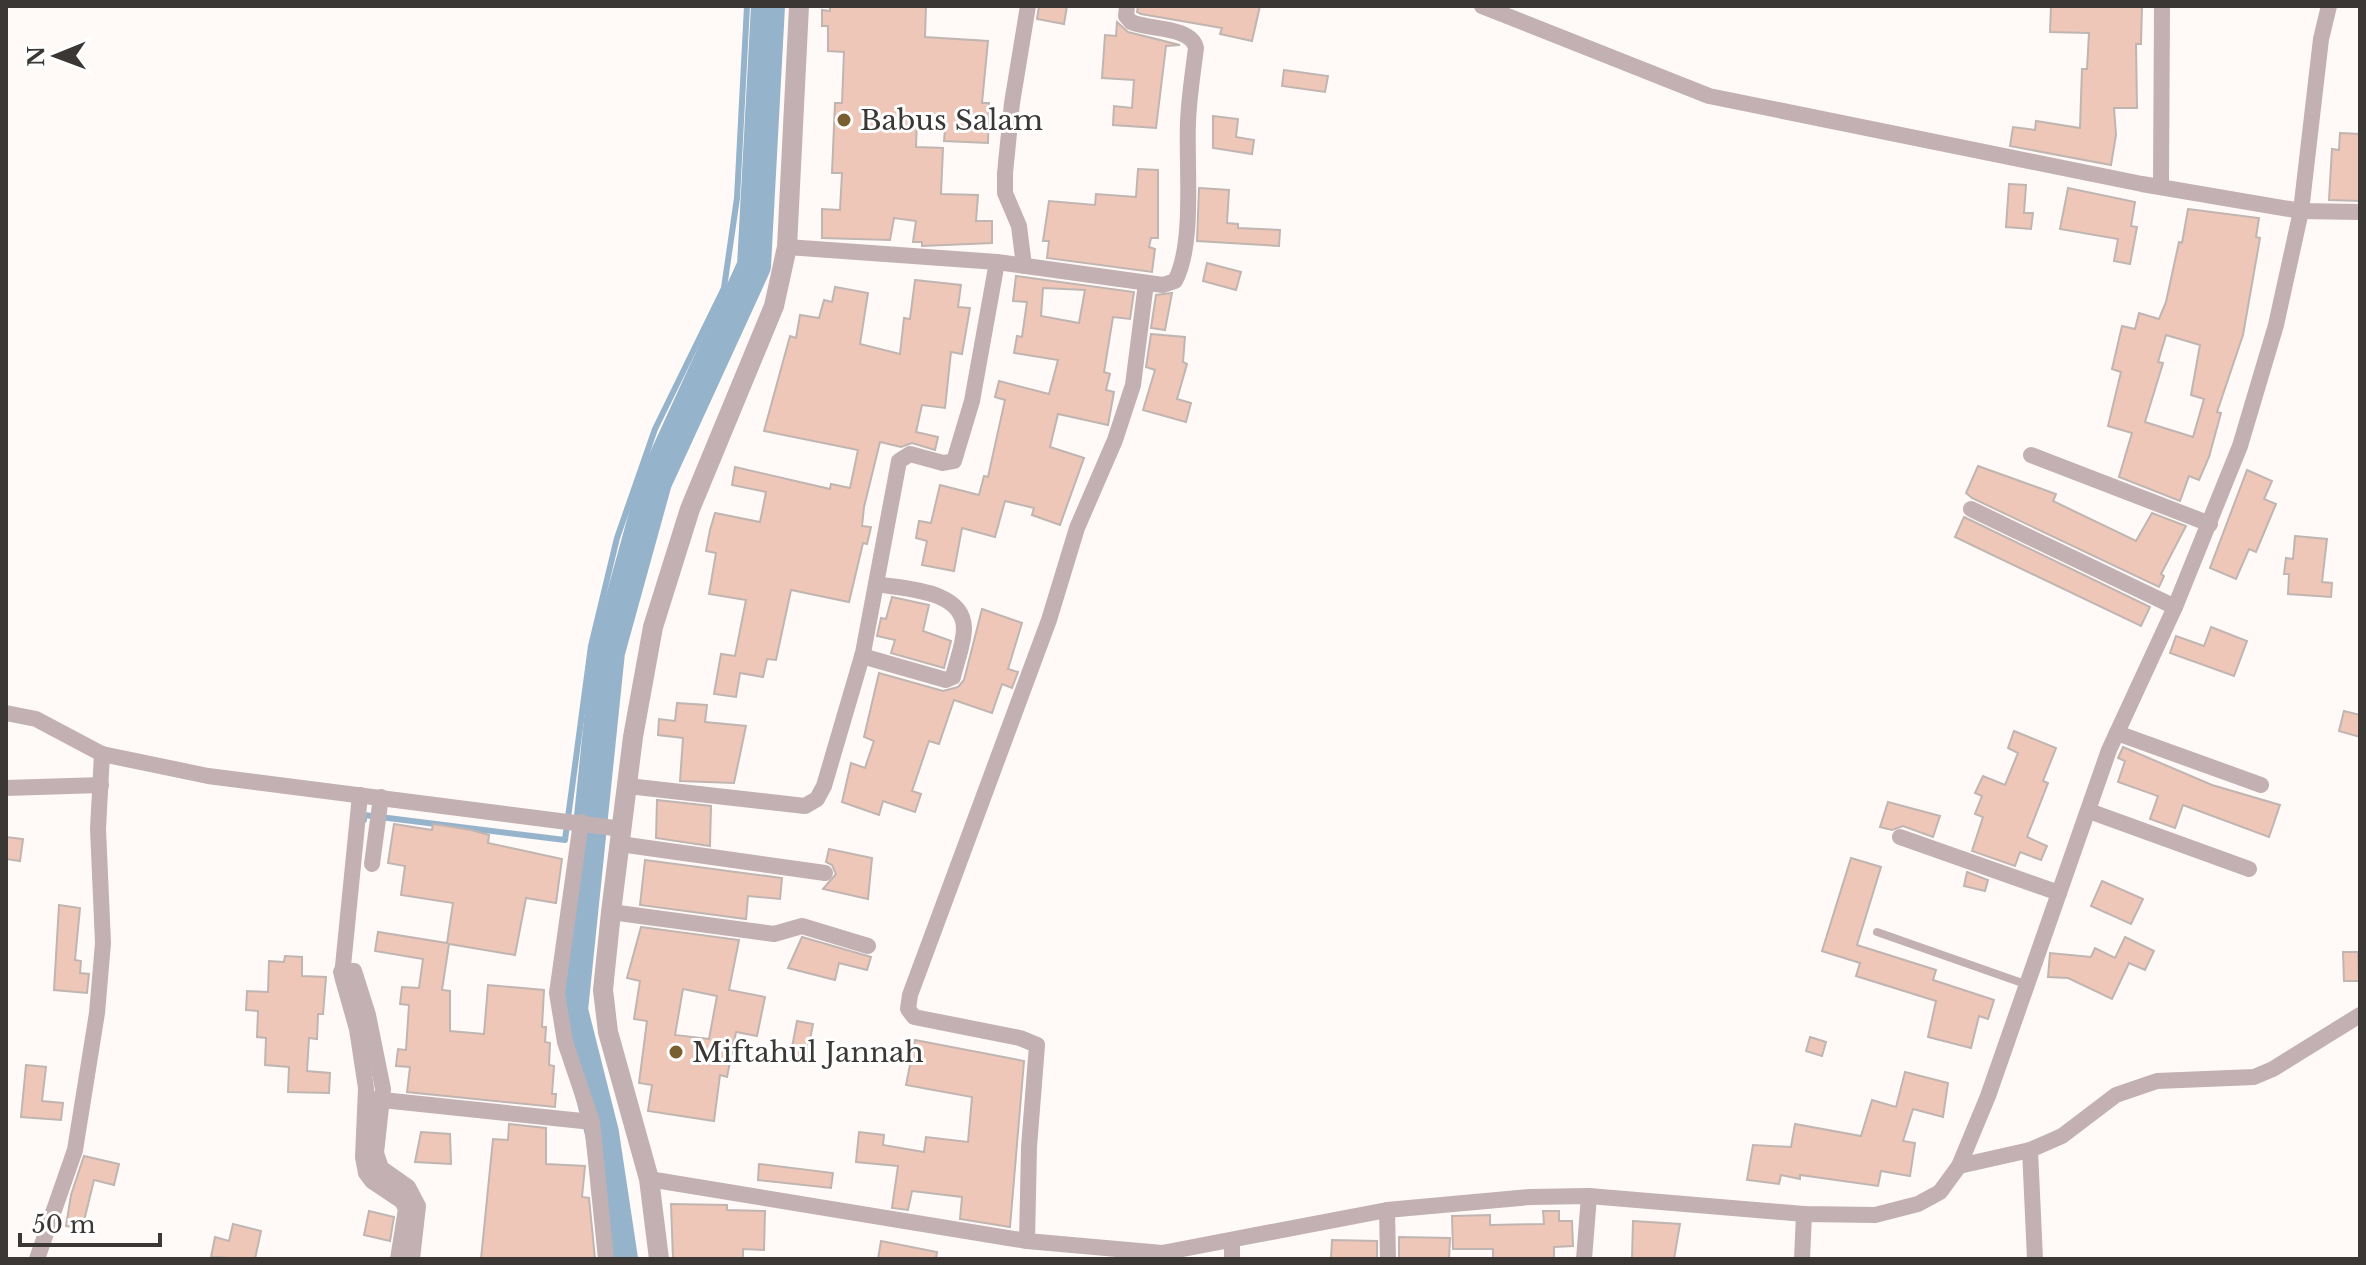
<svg xmlns="http://www.w3.org/2000/svg" width="2366" height="1265" font-family="'Libre Baskerville',serif">
<style>
.lines{fill:none;stroke-linecap:round;stroke-linejoin:round}
.stream{stroke:#95b4cc;stroke-width:6}
.river{stroke:#95b4cc;stroke-width:34}
.building{fill:#eec7b9;stroke:#c0b5b1;stroke-width:2;fill-rule:evenodd}
.service{stroke:#c3b0b2;stroke-width:8}
.minor{stroke:#c3b0b2;stroke-width:16}
.tertiary{stroke:#c3b0b2;stroke-width:20}
.poi-dot{fill:#795e30;stroke:#fff;stroke-width:3}
.labels{text-anchor:middle;stroke-width:6;stroke-linejoin:round;paint-order:stroke}
.poi-label{font-size:28px;fill:#3b3735;stroke:#fff;text-anchor:start}
</style>
<rect width="100%" height="100%" fill="#fffaf8"/>
<g class="lines">
<path class="stream" d="M364,820V815L565,840L591,646L617,538L655,429L724,288L737,198L747,6"/>
<path class="river" d="M621,1259L602,1133L571,1010L608,652L655,482L754,266L768,6"/>
</g>
<g class="building">
<path d="M830,6H926L925,37L988,41L982,103H989L988,143L944,141L946,119L917,118L916,147L943,148L941,194L978,195L976,221H992V243L922,246V242H913L916,221L894,218L890,240L822,238V209L840,210L842,173H832L835,103H842L844,52L828,51V26H822V10L830,11Z"/>
<path d="M1039,6H1067L1064,24L1037,19Z"/>
<path d="M1138,6H1260L1252,41L1220,34L1222,28L1141,14L1137,12Z"/>
<path d="M2051,6H2142L2141,44H2136L2137,108H2114L2116,135L2111,165L2010,146L2013,127L2035,130L2036,121L2080,128L2082,69H2087L2089,33L2050,32Z"/>
<path d="M1117,22L1128,32L1180,45L1166,46L1156,128L1113,125L1114,106L1132,108L1134,80L1102,78L1105,35L1116,36Z"/>
<path d="M1284,70L1328,76L1325,92L1282,86Z"/>
<path d="M1213,116L1238,119L1236,137L1254,140L1252,154L1213,148Z"/>
<path d="M2340,133L2360,134V201L2329,200L2332,149L2339,150Z"/>
<path d="M1138,169L1158,170V238H1151L1149,247L1155,249L1152,272L1047,258L1049,241H1043L1049,201L1095,205L1096,194L1136,197Z"/>
<path d="M2009,184L2026,185L2024,213H2033L2031,229L2006,227Z"/>
<path d="M1199,188L1229,190L1227,223L1238,224V228L1280,230L1279,246L1197,241Z"/>
<path d="M2068,188L2135,202L2131,226L2137,227L2130,264L2114,261L2118,239L2060,229Z"/>
<path d="M2188,209L2259,218L2256,237L2260,238L2243,335L2217,412L2221,413L2209,457L2199,480L2189,476L2180,501L2119,477L2132,433L2108,426L2121,372L2112,369L2122,326L2135,329L2139,313L2159,319L2166,302L2179,242L2182,243ZM2166,335L2200,345L2191,395L2204,399L2193,437L2145,422L2163,363L2158,362Z"/>
<path d="M1207,263L1241,272L1236,290L1203,281Z"/>
<path d="M1016,276L1134,292L1130,319L1113,317L1104,372L1110,374L1106,390L1114,392L1108,425L1058,414L1050,447L1084,458L1060,525L1032,515L1034,508L1005,501L995,537L962,528L954,571L922,565L927,541L916,538L919,521L931,523L940,485L979,495L984,476L988,477L1005,400L995,397L999,381L1049,394L1058,360L1014,353L1017,336L1022,337L1027,302L1013,301ZM1043,288L1085,290L1079,323L1041,316Z"/>
<path d="M915,280L961,285L958,307L970,308L962,354L951,352L945,408L922,405L916,432L938,437L935,450L912,443L901,447L880,442L864,507L862,526L871,527L867,544L863,543L849,602L791,590L776,660L767,659L763,677L740,673L736,697L714,694L721,654L735,656L746,600L709,594L716,553L706,551L710,530L715,513L760,522L766,492L732,485L735,467L830,489L831,484L850,488L858,450L764,431L790,336L796,338L800,315L819,318L824,300L832,302L835,287L868,293L860,344L900,354L904,318L910,319Z"/>
<path d="M1172,293L1165,330L1151,328L1156,295Z"/>
<path d="M1151,334L1185,337L1183,362L1187,364L1177,399L1191,403L1186,422L1143,410L1155,370L1146,367Z"/>
<path d="M1978,466L2056,494L2053,501L2136,541L2152,513L2186,526L2161,574L2164,576L2159,587L1972,498L1966,493Z"/>
<path d="M2247,470L2272,481L2264,499L2276,504L2256,552L2249,549L2236,579L2210,568Z"/>
<path d="M1964,517L2150,607L2141,626L1955,537Z"/>
<path d="M2295,536L2327,539L2322,582L2332,583L2331,597L2288,594L2289,574H2284L2286,558L2293,559Z"/>
<path d="M892,597L929,605L923,631L951,641L944,668L891,653L895,640L877,636L881,618L886,619Z"/>
<path d="M982,609L1022,623L1008,669L1018,672L1012,688L1002,684L992,713L954,700L939,744L929,741L912,791L921,794L915,812L883,801L879,815L842,802L851,763L865,768L874,741L864,737L879,673L943,691L958,687L964,680Z"/>
<path d="M2211,627L2247,641L2234,676L2170,653L2176,636L2204,646Z"/>
<path d="M677,703L707,705L705,722L746,726L734,783L680,781L683,738L658,735L659,719L675,721Z"/>
<path d="M2344,711L2360,715V737L2339,731Z"/>
<path d="M2014,731L2056,748L2043,781L2048,783L2027,837L2047,846L2041,860L2020,852L2015,866L1972,851L1983,817L1975,814L1982,796L1975,793L1983,776L2005,785L2018,753L2008,748Z"/>
<path d="M2123,747L2212,785L2280,805L2269,837L2183,805L2175,828L2150,819L2158,796L2118,782L2125,761L2118,758Z"/>
<path d="M657,800L711,806L710,846L656,838Z"/>
<path d="M1888,802L1940,816L1933,837L1903,826L1892,830L1880,827Z"/>
<path d="M394,824L432,830L433,824L471,830L489,835L488,843L562,859L556,903L526,898L515,955L449,944L442,990L450,991V1031L484,1034L488,985L544,990L542,1027H546L545,1042L550,1043L549,1065L554,1066L552,1094H556L555,1107L407,1092L410,1067L396,1066L398,1049L406,1050L409,1005L400,1004L402,987L419,988L423,959L375,951L378,932L447,943L453,903L401,895L405,866L388,863Z"/>
<path d="M6,837L23,839L20,861L6,859Z"/>
<path d="M829,849L872,858L868,899L823,889L836,874L832,865L826,862Z"/>
<path d="M1851,858L1881,867L1857,945L1936,970L1933,980L1994,1000L1988,1019L1979,1016L1971,1048L1928,1037L1936,1001L1856,976L1860,963L1822,951Z"/>
<path d="M645,860L782,878L780,899L748,896L746,919L640,905Z"/>
<path d="M1967,872L1988,880L1985,891L1964,886Z"/>
<path d="M2102,881L2143,899L2131,924L2091,906Z"/>
<path d="M59,905L80,908L75,960L81,961L80,973L89,974L87,993L54,990Z"/>
<path d="M641,927L739,940L729,990L765,997L757,1036L736,1032L727,1077L720,1075L714,1121L648,1111L652,1085L639,1083L647,1021L634,1019L640,981L627,978ZM683,989L717,996L709,1039L675,1035Z"/>
<path d="M802,937L871,957L867,970L839,963L835,980L788,968Z"/>
<path d="M2125,937L2154,951L2145,970L2129,963L2112,999L2068,978L2048,977L2050,953L2091,957L2095,948L2115,958Z"/>
<path d="M2343,952H2358L2359,981H2344Z"/>
<path d="M285,956L302,957V976L326,977L323,1014H318L317,1039L309,1038L307,1071L330,1073L329,1093L288,1092L289,1067L265,1065L266,1038L257,1037L258,1011L246,1010L247,991L268,992L269,961L284,962Z"/>
<path d="M797,1021L813,1024L806,1061L790,1058Z"/>
<path d="M1810,1037L1826,1042L1822,1056L1806,1051Z"/>
<path d="M915,1040L1024,1061L1010,1227L960,1219L962,1197L912,1191L908,1210L892,1208L898,1166L856,1162L859,1132L884,1135L883,1145L924,1152L926,1137L968,1142L972,1097L906,1085Z"/>
<path d="M26,1065L46,1067L42,1101L63,1103L61,1120L21,1117Z"/>
<path d="M1905,1072L1948,1083L1943,1117L1913,1109L1903,1141L1915,1143L1910,1176L1881,1171L1878,1186L1800,1175V1179L1781,1175L1779,1184L1747,1180L1753,1145L1791,1147L1795,1124L1861,1136L1872,1100L1896,1107Z"/>
<path d="M509,1124L546,1128V1164L585,1166L582,1197L589,1198L595,1259H481L493,1139L508,1140Z"/>
<path d="M421,1132L450,1134L451,1164L415,1162Z"/>
<path d="M84,1156L119,1164L114,1185L94,1180L82,1229L66,1226L71,1195Z"/>
<path d="M759,1164L833,1173L831,1188L758,1180Z"/>
<path d="M671,1204L727,1205V1210L765,1211L764,1250L743,1249V1259H673Z"/>
<path d="M369,1211L394,1217L390,1241L364,1235Z"/>
<path d="M1543,1211H1559V1221H1572L1573,1246L1554,1247V1259H1493V1249H1453L1452,1216L1490,1215V1225L1544,1224Z"/>
<path d="M1633,1221L1680,1224L1674,1259H1632Z"/>
<path d="M233,1224L261,1231L255,1259L211,1257L215,1237L229,1241Z"/>
<path d="M1399,1237L1450,1238L1449,1259H1399Z"/>
<path d="M1332,1240L1377,1241V1259L1331,1258Z"/>
<path d="M881,1241L937,1252L936,1259H878Z"/>
</g>
<g class="lines">
<path class="service" d="M1877,932L2028,985"/>
<g class="minor">
<path d="M1482,6L1709,96L2142,184L2301,211L2360,212"/>
<path d="M2161,185L2162,6"/>
<path d="M787,247L997,262L1163,285L1175,281C1195,244 1186,164 1188,122C1189,97 1193,72 1196,48C1191,26 1148,30 1131,22L1126,16L1127,6"/>
<path d="M1024,266L1019,226L1005,193V173L1012,103L1028,6"/>
<path d="M2031,455L2210,524"/>
<path d="M1971,509L2175,607"/>
<path d="M862,656L946,680L953,677C956,663 964,644 964,628C963,589 903,589 876,584"/>
<path d="M6,713L36,719L102,754L208,776L622,829"/>
<path d="M2117,733L2261,785"/>
<path d="M628,786L805,806L817,799L824,786L863,653L899,461L910,454L943,463L954,461L972,401L997,262"/>
<path d="M6,788L101,785"/>
<path d="M360,795L342,976L357,1029L366,1088L363,1157L366,1173L372,1181L402,1201L406,1209L398,1259"/>
<path d="M2089,811L2249,869"/>
<path d="M581,822L557,993L565,1042L592,1122L606,1259"/>
<path d="M1900,837L2059,893"/>
<path d="M620,844L825,873"/>
<path d="M372,864L381,797"/>
<path d="M611,912L774,934L802,926L868,946"/>
<path d="M341,972L354,971L368,1015L383,1089L376,1153L381,1168L408,1187L418,1206L412,1259"/>
<path d="M373,1099L592,1122"/>
<path d="M2030,1150L2035,1259"/>
<path d="M1959,1166L2030,1150L2062,1136L2116,1095L2157,1081L2254,1077L2273,1069L2360,1015"/>
<path d="M649,1179L1027,1241L1162,1253L1387,1210L1530,1197L1589,1196L1804,1214L1875,1215L1918,1204L1940,1192L1959,1166L1988,1096L2109,750L2175,607L2240,446L2276,325L2301,211L2321,39L2329,6"/>
<path d="M1387,1210L1388,1259"/>
<path d="M1027,1241L1029,1147L1037,1045L1020,1038L914,1017L908,1009L910,995L1049,620L1077,528L1115,440L1133,385L1146,283"/>
<path d="M1232,1242V1259"/>
<path d="M37,1259L75,1150L97,1013L103,943L98,829L102,754"/>
<path d="M1584,1259L1589,1196"/>
<path d="M1802,1259L1804,1214"/>
</g>
<path class="tertiary" d="M659,1259L649,1179L608,1032L603,990L611,912L633,737L653,627L690,509L774,306L787,247L799,6"/>
</g>
<g class="poi-dot">
<circle cx="844" cy="120" r="8"/>
<circle cx="676" cy="1052" r="8"/>
</g>
<g class="labels">
<g class="poi-label">
<text x="860" y="130">Babus Salam</text>
<text x="692" y="1062">Miftahul Jannah</text>
</g>
</g>
<rect width="2366" height="1265" fill="none" stroke="#3b3735" stroke-width="16"/>
<g transform="translate(56 56) rotate(269)" stroke="#ffffff" stroke-width="6" paint-order="stroke">
<path d="M0-6L14 30L0 20L-14 30Z" fill="#3b3735"/>
<text y="-12" font-size="22" font-weight="bold" text-anchor="middle" fill="#3b3735">N</text>
</g>
<path d="M20 1233v12h140v-12" fill="none" stroke="#3b3735" stroke-width="4"/>
<text x="32" y="1233" font-size="24" fill="#3b3735" stroke="#ffffff" stroke-width="6" paint-order="stroke">50 m</text>
</svg>
